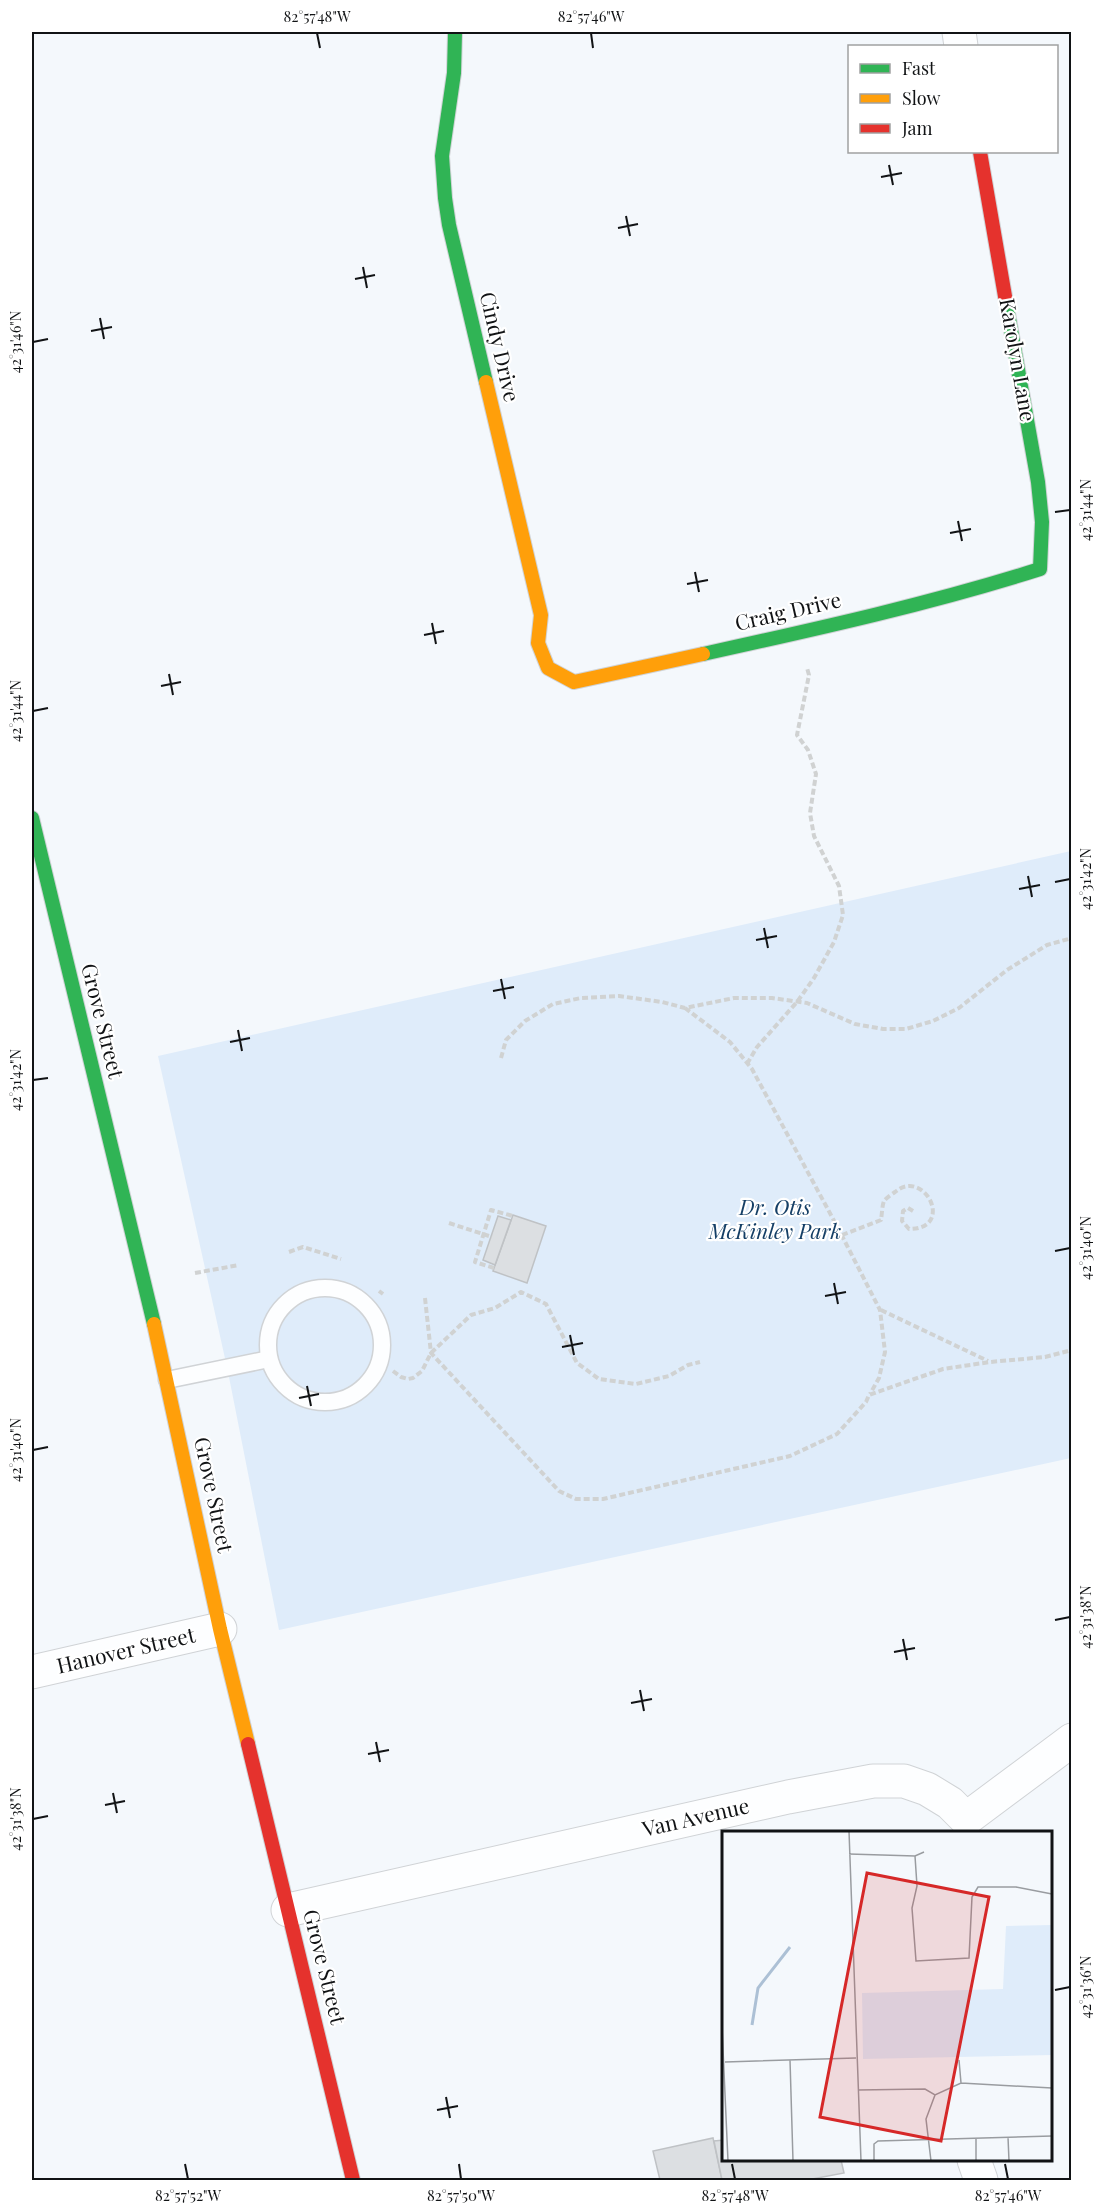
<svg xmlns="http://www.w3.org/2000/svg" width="1103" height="2212" font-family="'Playfair Display',serif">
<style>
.green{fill:#dfecfa}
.building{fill:#dcdfe2;stroke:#bfc2c5;stroke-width:1.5}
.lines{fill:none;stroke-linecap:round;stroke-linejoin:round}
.lane-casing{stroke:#d0d3d6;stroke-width:19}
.street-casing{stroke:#d0d3d6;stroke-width:35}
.fast-casing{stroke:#d0d3d6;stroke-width:16}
.slow-casing{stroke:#d0d3d6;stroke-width:16}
.jam-casing{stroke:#d0d3d6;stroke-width:16}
.path{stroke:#d0d2d2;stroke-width:4;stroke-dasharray:6 3;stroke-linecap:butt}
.lane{stroke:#fdfeff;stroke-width:16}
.street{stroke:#fdfeff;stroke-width:33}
.fast{stroke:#30b455;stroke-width:14}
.slow{stroke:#ff9f0a;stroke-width:14}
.jam{stroke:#e5322d;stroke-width:14}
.ticks{fill:none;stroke:#111315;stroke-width:2}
.labels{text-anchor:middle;stroke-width:4.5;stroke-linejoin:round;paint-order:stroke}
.street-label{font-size:21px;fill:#111315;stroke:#fff}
.park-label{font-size:21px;font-style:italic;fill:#153f66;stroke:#fff}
.inset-river{fill:none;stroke:#acc0d5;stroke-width:3}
.inset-road{fill:none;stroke:#999ca0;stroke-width:1.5}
.view{fill:#d62828;fill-opacity:0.15;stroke:#d62828;stroke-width:3}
.inset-edge{fill:none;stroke:#111315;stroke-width:3}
.neatline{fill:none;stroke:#111315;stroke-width:2}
.ticks-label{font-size:15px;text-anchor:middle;fill:#111315}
</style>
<rect width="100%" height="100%" fill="#f4f8fc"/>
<path class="green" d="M1071,851V1458L279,1630L228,1372L158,1056Z"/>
<g class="building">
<path d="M513,1215L546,1226L527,1283L493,1271Z"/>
<path d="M498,1216L511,1220L495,1265L483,1260Z"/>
<path d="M713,2138L722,2180H660L653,2151Z"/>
<path d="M724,2140V2160H841L844,2173L807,2180H722L714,2141Z"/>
</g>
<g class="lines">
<g class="lane-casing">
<g id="lane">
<circle cx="325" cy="1345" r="57"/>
<path d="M167,1380L269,1359"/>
</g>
</g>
<g class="street-casing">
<g id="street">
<path d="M959,32L961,46"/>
<path d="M32,1672L220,1629"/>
<path d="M288,1910L788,1797L873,1781H904L927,1789L950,1803L966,1819L1072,1740"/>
<path d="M974,2160L981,2180"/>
</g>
</g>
<g class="fast-casing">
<g id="fast">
<path d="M455,32L454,73L442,156L445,198L449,225L486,382"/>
<path d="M703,654C816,629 930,604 1040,569L1042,522L1038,482L1006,302"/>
<path d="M32,818L154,1324"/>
</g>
</g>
<g class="slow-casing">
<g id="slow">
<path d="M486,382L541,615L538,643L548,668L574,682L703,654"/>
<path d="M154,1324L220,1629L248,1744"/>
</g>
</g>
<g class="jam-casing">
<g id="jam">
<path d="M980,152L1006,302"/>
<path d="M248,1744L353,2180"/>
</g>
</g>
<g class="path">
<path d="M685,1008L730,1042L752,1069L838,1228L880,1310L885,1352L879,1378L870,1394"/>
<path d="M501,1058L506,1040L525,1021L553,1004L581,998L619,996L662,1002L685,1008L734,998H772L807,1003L855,1024L883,1029H906L933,1021L959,1008L1007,970L1047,945L1072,938"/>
<path d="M747,1064L757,1047L797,1002L814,978L834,942L843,915L839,886L814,836L810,813L816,774L808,750L797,735L809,675L807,668"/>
<path d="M449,1223L492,1237"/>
<path d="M842,1235L881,1220C882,1214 882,1206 884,1201C886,1198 892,1194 895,1192C924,1167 956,1229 909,1229L902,1221L903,1211L908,1208L913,1211"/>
<path d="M289,1252L303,1247L341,1259"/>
<path d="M494,1268L475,1262L491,1210L513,1216"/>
<path d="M195,1273L239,1265"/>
<path d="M379,1291L383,1294"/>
<path d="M425,1298L431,1353L559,1491L576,1499H603L790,1456L837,1434L866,1402L869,1395L943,1369L990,1362L1045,1357L1072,1350"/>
<path d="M881,1310L988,1361"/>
<path d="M393,1371L401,1377L408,1379L413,1378L422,1371L431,1353L471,1315L495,1308L521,1292L546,1304L577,1363L599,1379L636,1384L669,1376L688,1365L700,1362"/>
</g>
<use href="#lane" class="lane"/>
<use href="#street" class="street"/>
<use href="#fast" class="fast"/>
<use href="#slow" class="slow"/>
<use href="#jam" class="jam"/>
</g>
<path class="ticks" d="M317,33L320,48M591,33L593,48M889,165L893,185M881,177L902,173M626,216L630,236M618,228L638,224M363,267L367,288M355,279L375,275M100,318L104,339M91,331L112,327M33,342L48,339M1055,512L1070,510M958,521L962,541M950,533L971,529M695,572L699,592M687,584L708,580M432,623L436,644M424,635L444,631M169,674L173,695M161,686L181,682M33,711L48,708M1028,876L1032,897M1055,882L1070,879M1019,889L1040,885M764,928L768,948M756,940L777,936M501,979L505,999M493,991L514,987M238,1030L242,1051M230,1042L250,1038M33,1080L48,1078M1055,1251L1070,1248M834,1283L838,1304M825,1296L846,1292M570,1335L574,1355M562,1347L583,1343M307,1386L311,1406M299,1398L319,1394M33,1450L48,1447M1055,1620L1070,1617M903,1639L907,1660M894,1652L915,1648M640,1690L644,1711M631,1703L652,1699M376,1742L380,1762M368,1754L389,1750M113,1793L117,1813M105,1805L125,1801M33,1819L48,1816M1055,1990L1070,1987M446,2097L450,2118M437,2110L458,2106M185,2164L188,2179M459,2164L461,2179M732,2164L735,2179M1005,2164L1008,2179"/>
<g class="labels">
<g class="street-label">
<text transform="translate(499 347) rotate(77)" y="7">Cindy Drive</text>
<text transform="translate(1017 360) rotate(80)" y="7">Karolyn Lane</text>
<text transform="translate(788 612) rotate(-13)" y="7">Craig Drive</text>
<text transform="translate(102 1021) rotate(76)" y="7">Grove Street</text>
<text transform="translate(213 1495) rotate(78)" y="7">Grove Street</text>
<text transform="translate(126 1651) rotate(-13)" y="7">Hanover Street</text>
<text transform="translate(696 1818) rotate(-13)" y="7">Van Avenue</text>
<text transform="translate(324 1967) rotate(76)" y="7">Grove Street</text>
</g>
<g class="park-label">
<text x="775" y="1215">Dr. Otis<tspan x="775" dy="24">McKinley Park</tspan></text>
</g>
</g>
<g transform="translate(722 1831)">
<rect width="330" height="330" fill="#f4f8fc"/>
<path d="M330,94V224L141,228L140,162L281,158L284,95Z" fill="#dfecfa"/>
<path class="inset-river" d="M30,194L36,157L68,116"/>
<path class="inset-road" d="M127,0L139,330M127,23L193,25L202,21M193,25L195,55L190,77L194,130L247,127L250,66L256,56H294L330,63M0,196L6,330M68,229L71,330M237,229L239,252M3,231L134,227M136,259L203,258L213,264L239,252L330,257M286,306L287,330M254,307V330M152,330V313L156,310L330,305M209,330L204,288L213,264"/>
<path class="view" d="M145,42L267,66L219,310L98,286Z"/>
<rect width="330" height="330" class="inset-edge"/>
</g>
<rect width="1103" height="2212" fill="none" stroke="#ffffff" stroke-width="66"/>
<rect x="848" y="45" width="210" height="108" fill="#ffffff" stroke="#a0a1a1" stroke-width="1.5"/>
<rect x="860" y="64" width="30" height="9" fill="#30b455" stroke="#a0a1a1" stroke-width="1.5"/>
<text x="902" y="75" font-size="18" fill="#111315">Fast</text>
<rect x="860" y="94" width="30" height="9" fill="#ff9f0a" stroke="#a0a1a1" stroke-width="1.5"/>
<text x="902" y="105" font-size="18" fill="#111315">Slow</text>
<rect x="860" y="124" width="30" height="9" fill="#e5322d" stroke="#a0a1a1" stroke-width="1.5"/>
<text x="902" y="135" font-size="18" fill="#111315">Jam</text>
<rect x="33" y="33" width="1037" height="2146" class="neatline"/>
<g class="ticks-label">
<text x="317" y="22">82°57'48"W</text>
<text x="591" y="22">82°57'46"W</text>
<text transform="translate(16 342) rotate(-90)" y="5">42°31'46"N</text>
<text transform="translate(1086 510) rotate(-90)" y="5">42°31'44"N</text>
<text transform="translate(16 711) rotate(-90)" y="5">42°31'44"N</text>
<text transform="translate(1086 879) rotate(-90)" y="5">42°31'42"N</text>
<text transform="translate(16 1080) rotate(-90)" y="5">42°31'42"N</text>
<text transform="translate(1086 1248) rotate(-90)" y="5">42°31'40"N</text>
<text transform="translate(16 1450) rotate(-90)" y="5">42°31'40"N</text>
<text transform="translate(1086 1617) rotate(-90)" y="5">42°31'38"N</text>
<text transform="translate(16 1819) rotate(-90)" y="5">42°31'38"N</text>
<text transform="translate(1086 1987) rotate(-90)" y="5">42°31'36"N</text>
<text x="188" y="2201">82°57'52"W</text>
<text x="461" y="2201">82°57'50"W</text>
<text x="735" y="2201">82°57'48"W</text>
<text x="1008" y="2201">82°57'46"W</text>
</g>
</svg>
